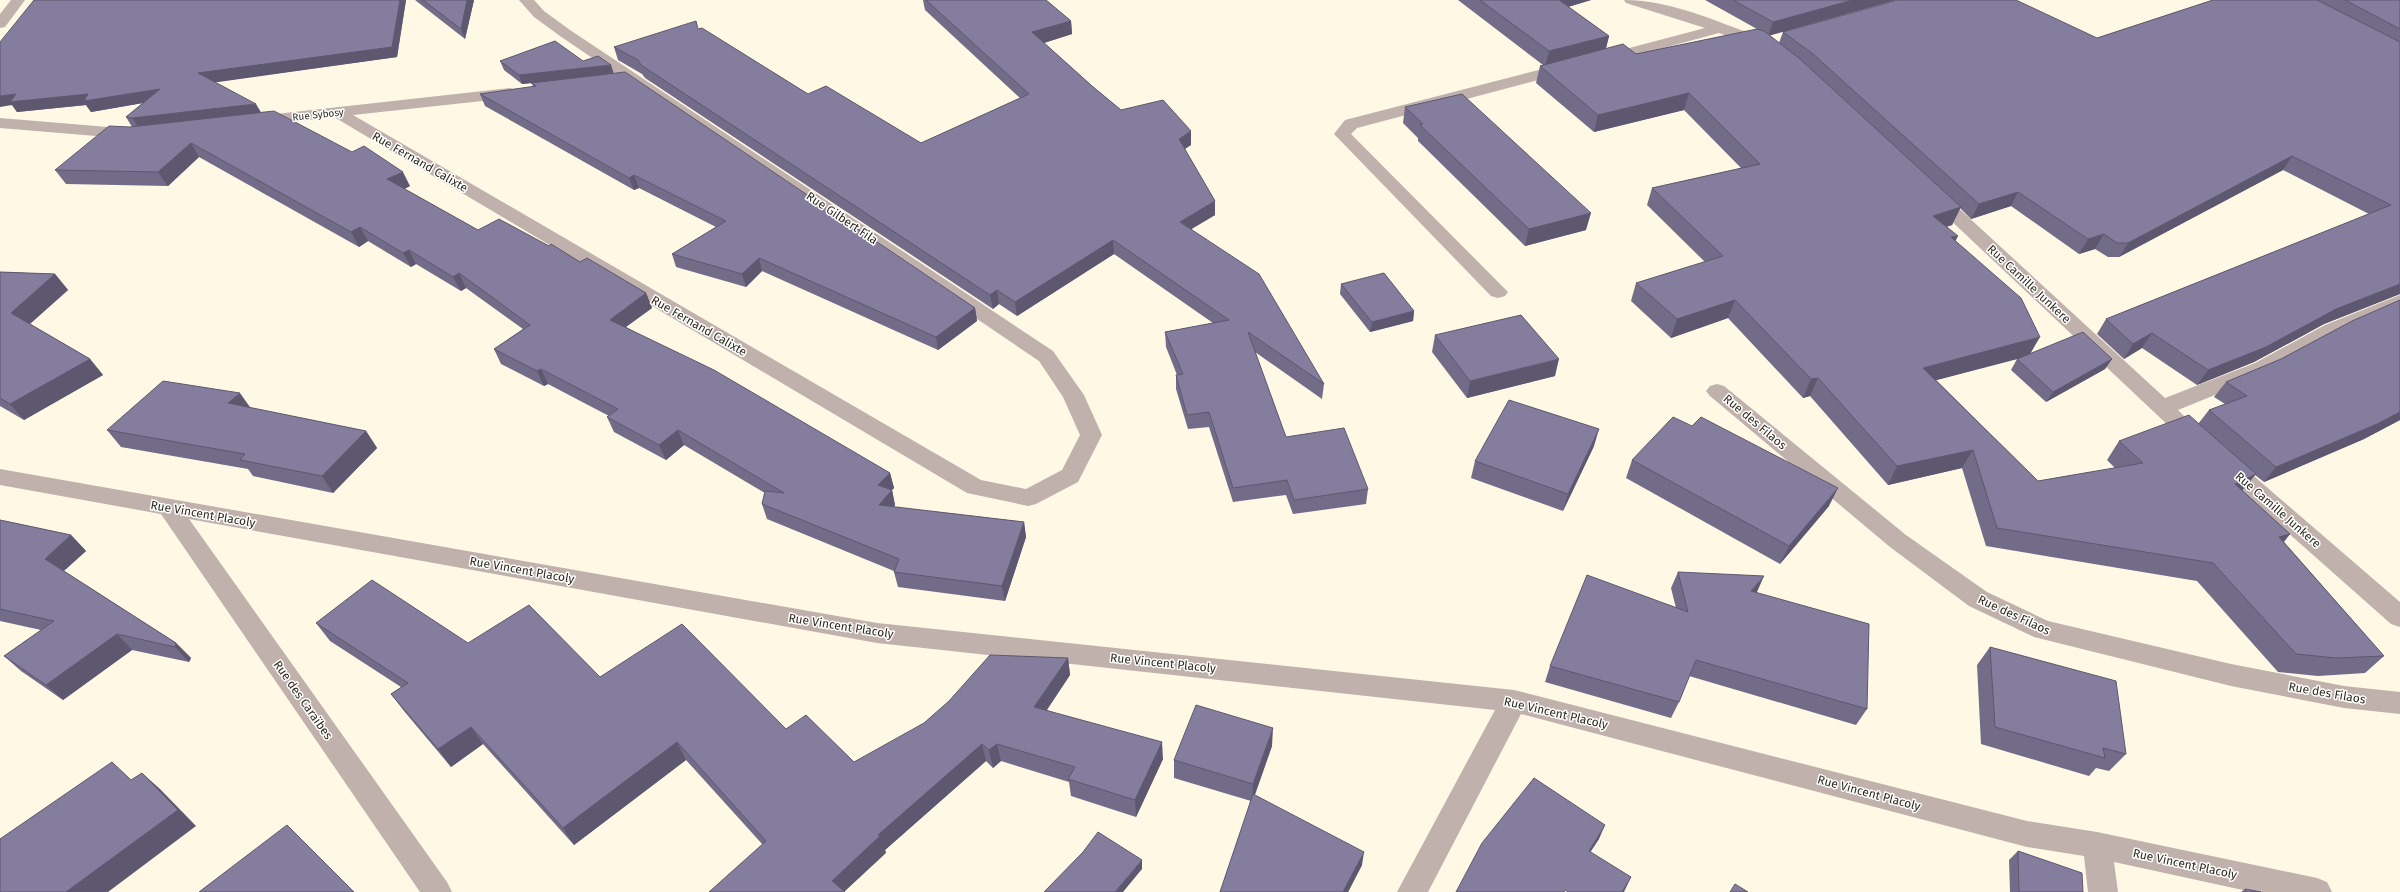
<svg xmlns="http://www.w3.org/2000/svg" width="2400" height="892" font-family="'Fira Sans',sans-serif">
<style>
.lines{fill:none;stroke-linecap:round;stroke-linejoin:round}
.minor{fill:#c0b1ac;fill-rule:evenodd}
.wall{fill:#726c88}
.shaded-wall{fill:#5d586f}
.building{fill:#857d9e;stroke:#5d586f}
.labels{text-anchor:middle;stroke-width:3;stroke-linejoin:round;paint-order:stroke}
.far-street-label{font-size:10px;fill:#2e2a1e;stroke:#fff}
.street-label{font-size:12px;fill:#2e2a1e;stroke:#fff}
</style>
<rect width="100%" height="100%" fill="#fef8e5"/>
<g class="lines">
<g class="minor">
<path d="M11,0H25L5,27L0,28V14Z"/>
<path d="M519,0H534L544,11L570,30L1053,351L1084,395L1102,435L1078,482L1036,504L1028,506L967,493L334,117L258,126L252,124L250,121L252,118L258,116L510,88L516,90L518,93L516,96L510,98L353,115L981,480L1026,489L1062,470L1080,435L1063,397L1039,361L560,36L534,17Z"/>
<path d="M1624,0C1673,0 1722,24 1768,40L1771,43L1763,48L1719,33L1604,64L1599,62L1596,59L1599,56L1705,28L1626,3Z"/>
<path d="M1566,63L1572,65L1574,68L1572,71L1357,128L1351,134L1508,292L1505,296L1498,298L1491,296L1334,134L1345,120Z"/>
<path d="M0,118L132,129L138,130L140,134L138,138L132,139L0,128Z"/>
<path d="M1934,190L1940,191L2165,398L2255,363L2325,325L2400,295V308L2339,335L2269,373L2178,410L2208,440L2205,445L2197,448L2189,445L1928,199L1925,195L1928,191Z"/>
<path d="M1717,384L1724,386L1906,535L1987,592L2048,621L2231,664L2344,686L2400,692V714L2344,708L2231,686L2034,637L1969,606L1890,547L1710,396L1706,391L1710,386Z"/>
<path d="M2225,456L2233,458L2400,602V627L2391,624L2217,470L2214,464L2217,458Z"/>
<path d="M0,469L877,623L1514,690L2027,821L2097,832L2317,878L2327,882L2332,892H2252L2114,862L2118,892H2088L2084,856L2027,847L1521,714L1428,892H1397L1495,710L877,643L189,519L447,882L452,892H420L161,514L0,485Z"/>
</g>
</g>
<g class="wall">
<path d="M34,0H406L397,57L214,82L261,113L410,186L404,189L478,230L549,246L580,262L646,293L652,308L626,327L890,473L894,488L892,490L895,505L894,507L1024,522L1026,537L1005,601L898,587L894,572V571L767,519L762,504L765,493L684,445L666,460L614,432L607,417L609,416L548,384L544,386L501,364L494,349L523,329L466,288L461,291L416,264L411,267L368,241L359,247L199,157L168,186L66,184L55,170L130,127H132L126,117L143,103L91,112L86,105L17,112L12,105Z"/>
<path d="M415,0H474L465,39Z"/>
<path d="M923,0H1046L1071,21L1072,34L1044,43L1092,86L1121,110L1191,145L1184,149L1215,201V215L1191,229L1324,384L1322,399L1255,352L1286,437L1368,489L1366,504L1293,514L1286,495L1233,502L1209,427L1188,429L1176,389V375H1177L1166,347L1165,332L1213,323L1114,254L1017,316L999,304L993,309L645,78L642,74L618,60L614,47L698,29L808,94L921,143L1020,98L925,10Z"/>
<path d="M1458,0H1591L1568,7L1609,36L1606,49L1636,54L1757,29L1705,0H1896L1769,35L1779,43L1783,32L2097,38L2213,0H2400V294L2324,324L2254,362L2197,385L2142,348L2124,359L2097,334L2106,319L2369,214L2283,170L2119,257H2108L2095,249L2079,254L2011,206L1971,219L1960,208L1952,225L1946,227L2030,354L2112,359L2105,369L2046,402L2011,370L2017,359L2023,357L1936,380L2038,481L2115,468L2107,460L2119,441L2198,424L2209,410L2225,404L2214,397L2226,382L2281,359L2400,300V420L2364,439L2264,482L2255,475L2242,490L2290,534L2284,542L2384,656L2365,673L2318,676L2278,672L2197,581L1986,546L1962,468L1888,485L1810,396L1803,398L1728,318L1671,338L1631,301L1636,283L1705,262L1647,205L1652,188L1741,168L1684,110L1594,132L1536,83L1540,66L1543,65Z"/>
<path d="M500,61H583L614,74L975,308L977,321L938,350L762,271L746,287L676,267L672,254L716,227L639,188L634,190L485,106L480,94L533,87L532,83L522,84L504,70Z"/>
<path d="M1405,107L1586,230L1525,246L1418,141V138L1403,123Z"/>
<path d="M0,272L55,274L68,290L30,324L90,359L103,375L24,420L0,406Z"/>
<path d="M1341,284L1414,311L1413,321L1370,332L1340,294Z"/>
<path d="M1435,335L1555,376L1467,398L1432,352Z"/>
<path d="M250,408L366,431L377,448L333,493L253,476L248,469L121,447L107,430Z"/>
<path d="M1594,446L1563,511L1471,478L1475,461Z"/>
<path d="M1632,460L1829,506L1780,564L1626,478Z"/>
<path d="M0,520L71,535L86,551L64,571L176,643L191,658L189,662L132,650L63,700L21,671L4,656L41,630L0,621Z"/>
<path d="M1678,572L1757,592L1756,593L1867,709L1856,725L1689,676L1679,702L1671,718L1545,682L1550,666L1676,608L1671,588Z"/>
<path d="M316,623L468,643L600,677L786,729L854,762L1068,658L1070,675L1047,710L1163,759L1136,817L1071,796L1069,782L1001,761L993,768L986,761L885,850L886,853L763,845L686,760L574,845L483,744L451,767L404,711L391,694L401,687L330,641Z"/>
<path d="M1990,647L2126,754L2109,771L2096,768L2089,776L1981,744L1977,665Z"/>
<path d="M1272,746L1255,795L1362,865L1348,892H1220L1251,801L1174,778V760Z"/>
<path d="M2018,851L2083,892H2010L2009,860Z"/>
<path d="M2245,889L2261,892H2241Z"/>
</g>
<g class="shaded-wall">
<path d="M400,0H406L397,57L204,84L198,73Z"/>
<path d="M467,0H474L465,39L461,29Z"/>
<path d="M1554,0H1591L1551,12Z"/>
<path d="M1853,0H1896L1768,36L1773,22Z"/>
<path d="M1071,21L1072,34L1034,46L1032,32Z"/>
<path d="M1609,36L1605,51L1545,67L1549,51Z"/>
<path d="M611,65L614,74L522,84L519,75Z"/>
<path d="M160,89L166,99L91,112L86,105L17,112L12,105L0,107V96L16,94H88Z"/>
<path d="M1689,93L1684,110L1594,132L1598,115Z"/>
<path d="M256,104L262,114L139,128L132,118Z"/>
<path d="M1191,131V145L1179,153V139Z"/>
<path d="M191,143L199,157L168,186L158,172Z"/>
<path d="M2292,156L2283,170L2119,257L2128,243Z"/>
<path d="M403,172L410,186L395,194L387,179Z"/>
<path d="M634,175L639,188L634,190L629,178Z"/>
<path d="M2018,192L2011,206L1971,219L1979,204Z"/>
<path d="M1215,201V215L1180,236V222Z"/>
<path d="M1961,207L1952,225L1924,234L1933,216Z"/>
<path d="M1591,213L1586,230L1525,246L1529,229Z"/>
<path d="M360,227L368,241L359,247L351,232Z"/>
<path d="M2104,234L2095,249L2079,254L2088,239Z"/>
<path d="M1958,236L1949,254L1951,237Z"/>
<path d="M1113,240L1114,254L1017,316L1015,302Z"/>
<path d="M409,250L416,264L411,267L403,253Z"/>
<path d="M759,258L762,271L746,287L742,274Z"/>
<path d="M459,273L466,288L461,291L453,277Z"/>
<path d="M55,274L68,290L24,329L11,313Z"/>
<path d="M2400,284V294L2324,324L2254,362L2197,385L2208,370L2336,309Z"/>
<path d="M997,290L999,304L993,309L990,295Z"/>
<path d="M646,293L652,308L616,334L610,320Z"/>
<path d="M1735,300L1728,318L1671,338L1677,319Z"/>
<path d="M975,308L977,321L938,350L936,337Z"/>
<path d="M1414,311L1413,321L1370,332L1372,322Z"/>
<path d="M2152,333L2142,348L2124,359L2133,344Z"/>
<path d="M2040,337L2029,356L1914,386L1923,368Z"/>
<path d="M90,359L103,375L24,420L10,404Z"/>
<path d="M1559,359L1555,376L1467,398L1470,381Z"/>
<path d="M2112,359L2105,369L2046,402L2053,392Z"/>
<path d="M541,369L548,384L544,386L537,371Z"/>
<path d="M1818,378L1810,396L1803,398L1811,379Z"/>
<path d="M240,393L252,410L228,403Z"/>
<path d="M2400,412V420L2364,439L2264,482L2276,467Z"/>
<path d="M1599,429L1594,446L1563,511L1568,494Z"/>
<path d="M678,430L684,445L666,460L659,445Z"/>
<path d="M366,431L377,448L333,493L322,476Z"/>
<path d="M1973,450L1962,468L1888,485L1897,466Z"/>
<path d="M890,473L894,488L882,500L878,485Z"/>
<path d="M2256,474L2241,492L2235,484Z"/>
<path d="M1838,488L1829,506L1780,564L1789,546Z"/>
<path d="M892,490L895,505L883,520L879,505Z"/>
<path d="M1024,522L1026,537L1005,601L1002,586Z"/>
<path d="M2290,534L2274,552L2279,537Z"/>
<path d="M71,535L86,551L60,574L45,559Z"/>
<path d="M1764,576L1757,592L1743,608L1751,591Z"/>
<path d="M117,634L132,650L63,700L46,685Z"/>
<path d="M176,643L191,658L189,662L175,647Z"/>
<path d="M1068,658L1070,675L1037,724L1034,707Z"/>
<path d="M471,727L483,744L451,767L438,749Z"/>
<path d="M1273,728L1272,746L1252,802L1253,784Z"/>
<path d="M677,742L686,760L574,845L563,828Z"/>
<path d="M1162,742L1163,759L1136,817L1135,800Z"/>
<path d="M982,744L986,761L885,850L886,853L844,892L832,881L878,835Z"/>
<path d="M997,744L1001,761L993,768L989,750Z"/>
<path d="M142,773L160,789L196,826L108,892H66Z"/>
<path d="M1605,825L1599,839L1582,865L1589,851Z"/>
<path d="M1364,852L1362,865L1348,892H1343Z"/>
<path d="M1142,860V869L1123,892H1115Z"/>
<path d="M1631,877L1624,892H1622Z"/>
</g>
<g class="building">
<path d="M34,0H400L392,47L198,73L256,104L132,118L126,117L160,89L84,101L88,94L10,102L16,94L0,96V42Z"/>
<path d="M423,0H467L461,29Z"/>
<path d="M926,0H1046L1071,21L1032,32L1092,86L1121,110L1163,100L1191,131L1179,139L1215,201L1180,222L1259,274L1324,384L1248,332L1286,437L1344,428L1368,489L1294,500L1287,480L1233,488L1209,412L1187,415L1176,375L1183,374L1165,332L1229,320L1113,240L1015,302L997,290L990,295L641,65L638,60L614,47L696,21L698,29L702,28L808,94L826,86L921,143L1029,94Z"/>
<path d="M1480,0H1559L1609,36L1549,51Z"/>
<path d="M1733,0H1853L1773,22Z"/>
<path d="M1898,0H2016L2097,38L2213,0H2317L2400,42V284L2336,309L2266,347L2208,370L2152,333L2133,344L2106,319L2391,205L2292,156L2128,243H2117L2104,234L2088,239L2018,192L1979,204L1813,54L1783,32Z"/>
<path d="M2345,0H2400V29Z"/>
<path d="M1757,29L1764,31L1800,59L1961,207L1933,216L1958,236L1951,237L2021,298L2040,337L1923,368L2038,481L2143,463L2119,441L2189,415L2256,474L2235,484L2290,534L2279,537L2384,656L2336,658L2296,654L2213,563L1997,528L1973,450L1897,466L1818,378L1811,379L1735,300L1677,319L1636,283L1723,256L1652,188L1760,164L1689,93L1598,115L1540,66L1623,44L1636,54Z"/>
<path d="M555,41L583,61L598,56L611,65L519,75L500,61Z"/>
<path d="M625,72L975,308L936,337L759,258L742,274L672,254L726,221L634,175L629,178L480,94L536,86L531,83Z"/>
<path d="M1462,94L1591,213L1529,229L1420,125L1423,124L1405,107Z"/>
<path d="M274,111L352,152L364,146L403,172L387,179L478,230L499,219L549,246L551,244L580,262L587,258L646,293L610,320L714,370L890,473L878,485L892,490L879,505L1024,522L1002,586L894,572L899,559L762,504L765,491L784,493L678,430L659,445L607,417L618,409L541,369L537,371L494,349L530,325L459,273L453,277L409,250L403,253L360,227L351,232L191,143L158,172L55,170L109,126L130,127Z"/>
<path d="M0,272L55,274L11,313L90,359L10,404L0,398Z"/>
<path d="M1384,273L1414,311L1372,322L1341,284Z"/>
<path d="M2400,300V412L2377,424L2276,467L2209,410L2247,396L2226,382L2281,359L2352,321Z"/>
<path d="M1521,315L1559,359L1470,381L1435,335Z"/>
<path d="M2083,332L2112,359L2053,392L2017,359Z"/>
<path d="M163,381L240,393L228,403L366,431L322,476L240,460L245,454L107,430Z"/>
<path d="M1509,400L1599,429L1568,494L1475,461Z"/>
<path d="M1673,417L1692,426L1701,417L1838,488L1789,546L1632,460Z"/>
<path d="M0,520L71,535L45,559L176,643L175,647L117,634L46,685L4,656L54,621L0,609Z"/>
<path d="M1678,572L1764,576L1751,591L1869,624L1867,709L1696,660L1679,702L1550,666L1587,575L1688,612Z"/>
<path d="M372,580L468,643L529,605L600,677L682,624L786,729L806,715L854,762L924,723L949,701L990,655L1068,658L1034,707L1162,742L1135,800L1068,779L1075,767L997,744L989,750L982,744L878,835L880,836L832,881L845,892H709L766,841L677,742L563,828L471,727L438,749L391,694L408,683L316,623Z"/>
<path d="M1990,647L2116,681L2126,754L2103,748L2105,758L1995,727Z"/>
<path d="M1196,705L1273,728L1253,784L1174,760Z"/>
<path d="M112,762L131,780L142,773L178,810L66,892H0V839Z"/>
<path d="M1534,778L1605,825L1589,851L1631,877L1622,892H1568L1565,890L1564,892H1456L1482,843Z"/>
<path d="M1253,794L1364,852L1343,892H1220Z"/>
<path d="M287,825L354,892H199Z"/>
<path d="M1098,832L1142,860L1115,892H1044L1083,852Z"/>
<path d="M2018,851L2082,873L2083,892H2019Z"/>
<path d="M1735,884L1748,892H1730Z"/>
<path d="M2245,889L2261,892H2246Z"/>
</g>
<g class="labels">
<g class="far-street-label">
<text transform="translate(318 114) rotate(-6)" y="4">Rue Sybosy</text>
</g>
<g class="street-label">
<text transform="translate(420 162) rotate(30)" y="4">Rue Fernand Calixte</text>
<text transform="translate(842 218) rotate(34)" y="4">Rue Gilbert Fila</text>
<text transform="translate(2029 284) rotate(43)" y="4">Rue Camille Junkere</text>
<text transform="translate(699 326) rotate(30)" y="4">Rue Fernand Calixte</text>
<text transform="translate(1755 422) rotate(40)" y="4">Rue des Filaos</text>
<text transform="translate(2278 510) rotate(41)" y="4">Rue Camille Junkere</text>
<text transform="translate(203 514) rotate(10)" y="4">Rue Vincent Placoly</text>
<text transform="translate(522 570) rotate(10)" y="4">Rue Vincent Placoly</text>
<text transform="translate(2014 615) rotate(25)" y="4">Rue des Filaos</text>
<text transform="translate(841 626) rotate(9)" y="4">Rue Vincent Placoly</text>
<text transform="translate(1163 663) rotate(6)" y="4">Rue Vincent Placoly</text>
<text transform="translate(2327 693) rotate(10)" y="4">Rue des Filaos</text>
<text transform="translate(303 700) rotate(55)" y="4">Rue des Caraïbes</text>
<text transform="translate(1556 713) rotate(13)" y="4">Rue Vincent Placoly</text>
<text transform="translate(1869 793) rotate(15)" y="4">Rue Vincent Placoly</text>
<text transform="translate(2185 864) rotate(12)" y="4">Rue Vincent Placoly</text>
</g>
</g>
</svg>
